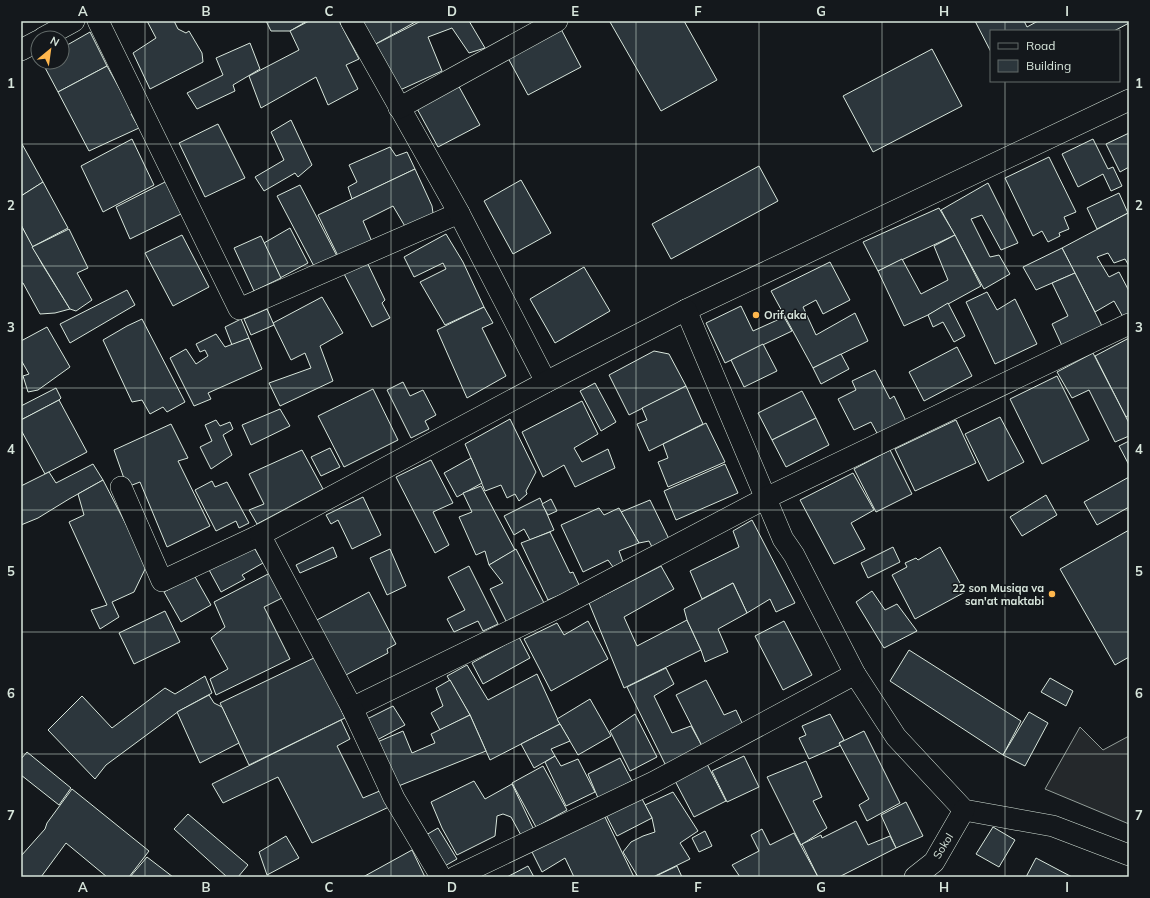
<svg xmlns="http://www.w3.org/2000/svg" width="1150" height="898" font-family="Mulish,sans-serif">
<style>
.parking{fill:#24282b;stroke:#939e99}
.building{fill:#2c363c;stroke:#d8e6dc}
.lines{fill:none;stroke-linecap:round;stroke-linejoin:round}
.minor-casing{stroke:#d8e6dc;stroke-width:22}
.minor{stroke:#14181c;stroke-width:21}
.grid{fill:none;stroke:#d8e6dc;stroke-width:1;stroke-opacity:0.55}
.poi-dot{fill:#ffb74d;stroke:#14181c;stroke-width:1.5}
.labels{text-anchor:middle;stroke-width:3;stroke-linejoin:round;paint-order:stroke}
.poi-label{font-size:11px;font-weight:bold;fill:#d8e6dc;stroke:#14181c;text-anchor:start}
.street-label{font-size:11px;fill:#d8e6dc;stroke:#14181c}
.neatline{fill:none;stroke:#d8e6dc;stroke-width:1.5}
.grid-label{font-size:13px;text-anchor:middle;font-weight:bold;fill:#d8e6dc}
</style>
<rect width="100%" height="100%" fill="#14181c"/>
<path class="parking" d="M1080,727L1103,750L1129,736V824L1045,789Z"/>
<g class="building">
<path d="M147,21H174L178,29L186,33L189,31L202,53L203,62L150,89L133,53L156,38Z"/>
<path d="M266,21H307L290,31H271Z"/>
<path d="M309,21H339L359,59L346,65L358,89L328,105L316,77L261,108L249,76L299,50L290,31Z"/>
<path d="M359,21H417L372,46Z"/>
<path d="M421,21H469L485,48L469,53L452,28L428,37L442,71L400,90L372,46Z"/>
<path d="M611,21H684L717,80L661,111L610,22Z"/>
<path d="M975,21H1024L1027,27L1038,21H1129V23L1114,31H991V52Z"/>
<path d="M561,29L581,67L528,95L508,58Z"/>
<path d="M90,32L107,66L58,92L42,62H62V48Z"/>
<path d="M250,43L260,69L233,85L235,91L197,109L187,93L223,75L216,58Z"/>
<path d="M932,49L962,106L873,152L843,96Z"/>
<path d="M107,66L133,113L131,114L139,128L89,151L58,92Z"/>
<path d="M457,83L480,125L438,147L415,105Z"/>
<path d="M291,120L312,165L298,177L295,173L264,191L255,177L284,160L271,132Z"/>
<path d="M218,124L245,178L205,197L179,143Z"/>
<path d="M1129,133V167L1120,172L1106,144Z"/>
<path d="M132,139L154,185L103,212L81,166Z"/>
<path d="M1093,139L1108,169L1113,167L1122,186L1111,191L1103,174L1078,187L1062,154Z"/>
<path d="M22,144L43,182L21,196V145Z"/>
<path d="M390,147L396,156L407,152L415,169L352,199L348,187L357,182L349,165Z"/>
<path d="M1049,157L1076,212L1064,217L1069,229L1059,233L1060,236L1048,242L1042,231L1033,236L1005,178Z"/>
<path d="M759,166L778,201L671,259L652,224Z"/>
<path d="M415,169L432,206L433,213L428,217L406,228L393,206L363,221L373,244L340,260L318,215Z"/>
<path d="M521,180L551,233L513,254L484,201Z"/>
<path d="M167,181L183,213L130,239L116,207Z"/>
<path d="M43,182L68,228L32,247L21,225V196Z"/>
<path d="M988,183L1018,243L1001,250L982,215L971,219L990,257L999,255L1010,274L984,289L941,210Z"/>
<path d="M300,185L338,258L316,270L277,196Z"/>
<path d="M1119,193L1128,213L1097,229L1087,208Z"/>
<path d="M939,208L955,235L878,271L863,242Z"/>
<path d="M1128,213L1129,216V266L1125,259L1114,263L1108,253L1097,257L1109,277L1119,272L1129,291V315L1123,317L1114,301L1095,312L1062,248Z"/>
<path d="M21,225L42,264L70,309L55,313L40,314L23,283H21Z"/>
<path d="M290,228L308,263L280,278L264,243Z"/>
<path d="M69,229L88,268L77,273L92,300L76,311L70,309L32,247Z"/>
<path d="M446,234L463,262L484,307L445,325L420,282L446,269L443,263L414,277L404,257Z"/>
<path d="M182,235L209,287L173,306L145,253Z"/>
<path d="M955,235L981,286L928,315L904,326L878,271L902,259L921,294L948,280L934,246Z"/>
<path d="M261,236L281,278L254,291L234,248Z"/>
<path d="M1062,248L1075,273L1036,290L1023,267Z"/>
<path d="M365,258L385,300L382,303L390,318L372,327L342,270Z"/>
<path d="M830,262L850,300L823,314L816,300L803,307L816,335L855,313L868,341L813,368L771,291Z"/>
<path d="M584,267L610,311L555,343L530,299Z"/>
<path d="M1075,273L1104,330L1064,350L1052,324L1068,316L1052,283Z"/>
<path d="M127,290L135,305L70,343L60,324Z"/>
<path d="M987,292L997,310L1015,299L1037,344L995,364L966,302Z"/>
<path d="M322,297L343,333L320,346L333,381L280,406L269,383L311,368L305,353L291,360L273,323Z"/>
<path d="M948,303L965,336L954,342L943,322L933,327L928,315Z"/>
<path d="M741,306L753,331L784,317L792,331L725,363L706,323Z"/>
<path d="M484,307L493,323L482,328L506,376L467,398L437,330Z"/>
<path d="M267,309L274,325L251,335L244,319Z"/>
<path d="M142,319L185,402L167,412L163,407L150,414L142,400L132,402L103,340L127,326Z"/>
<path d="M241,319L249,338L232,345L225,327Z"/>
<path d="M47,327L70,367L38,390L28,392L23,376L29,374L21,360V341Z"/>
<path d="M216,334L225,347L249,338L262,369L208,393L211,399L194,406L170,358L186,349L196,364L208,356L205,350L200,352L196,344Z"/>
<path d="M1129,338V415L1126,417L1095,356Z"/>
<path d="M763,344L777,371L744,387L731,360Z"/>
<path d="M957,347L972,376L924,401L909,372Z"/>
<path d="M654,351L669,354L686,386L629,415L609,375Z"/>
<path d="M1093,353L1129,423V436L1115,442L1089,390L1072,398L1057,372Z"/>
<path d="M841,354L849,369L821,384L813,368Z"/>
<path d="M875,370L890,399L894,396L906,421L878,435L871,422L854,430L838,399L856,390L852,381Z"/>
<path d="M1057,376L1089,440L1042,464L1010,399Z"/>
<path d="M403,382L410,396L423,390L436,415L425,421L429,429L411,438L387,390Z"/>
<path d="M595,383L616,422L601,431L580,391Z"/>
<path d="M686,386L703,424L649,451L637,424L647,420L642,408Z"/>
<path d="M56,388L61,398L59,400L21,420V406Z"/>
<path d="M373,389L398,440L344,467L318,416Z"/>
<path d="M802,391L816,418L772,440L758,413Z"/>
<path d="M59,400L87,452L45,474L21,430V420Z"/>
<path d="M582,401L598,434L574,448L582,462L608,449L615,468L575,487L564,465L543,477L522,432Z"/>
<path d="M280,409L290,426L251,445L242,425Z"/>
<path d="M1000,417L1024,462L988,481L965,434Z"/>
<path d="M816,418L829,445L786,467L772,440Z"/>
<path d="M510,419L536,472L526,491L527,494L519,501L515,494L507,498L501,485L485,491L465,444Z"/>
<path d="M216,420L220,426L230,422L233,429L223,435L232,455L211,469L200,447L212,441L205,425Z"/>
<path d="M956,420L976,463L915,491L895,449Z"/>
<path d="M706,423L725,462L668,487L658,462L668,458L663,444Z"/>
<path d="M171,424L188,458L178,461L210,526L167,547L140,482L127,487L114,450Z"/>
<path d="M1129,441V465L1119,446Z"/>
<path d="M330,448L340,467L321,476L311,457Z"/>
<path d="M302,450L323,489L257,524L249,510L264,504L249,474Z"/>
<path d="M890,450L912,494L876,512L854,469Z"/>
<path d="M471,458L482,483L457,497L444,473Z"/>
<path d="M431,460L453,503L433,512L449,545L435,553L396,477Z"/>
<path d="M93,464L103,480L69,499L38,518L21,525V486L49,472L56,483Z"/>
<path d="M725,464L738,493L676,520L664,491Z"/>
<path d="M853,473L874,510L851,523L865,549L834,564L800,500Z"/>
<path d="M1129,477V507L1097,525L1084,502Z"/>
<path d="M103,480L147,565L134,592L112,602L119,617L100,629L91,610L107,605L69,522L84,515L78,494Z"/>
<path d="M212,481L215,487L227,482L249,523L239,528L236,521L216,531L195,490Z"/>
<path d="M481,486L515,550L489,565L485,551L476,555L459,517L472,512L463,493Z"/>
<path d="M1046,495L1057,515L1022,536L1010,517Z"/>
<path d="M363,497L381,535L352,549L338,520L331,524L326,515Z"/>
<path d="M540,498L554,530L530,540L524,529L514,535L504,516Z"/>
<path d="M551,499L557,511L548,515L542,504Z"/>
<path d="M650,500L669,539L652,547L649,541L639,543L621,512Z"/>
<path d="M599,508L604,515L619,508L639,543L619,551L623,562L613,567L608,560L583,572L561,525Z"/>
<path d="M752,520L795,603L776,612L770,599L747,613L733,583L702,599L690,571L739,547L733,531Z"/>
<path d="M1129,530V657L1115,665L1060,569Z"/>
<path d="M550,532L570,573L573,572L580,587L548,600L521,543Z"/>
<path d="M252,544L263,563L242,575L245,579L221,592L208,568Z"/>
<path d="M333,547L337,557L300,573L296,565Z"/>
<path d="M893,547L900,562L868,578L861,563Z"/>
<path d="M940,547L965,592L915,619L892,575L907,567L905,563L916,558L918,560Z"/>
<path d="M390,549L406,586L387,595L370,558Z"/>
<path d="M516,549L544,603L507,623L490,589L503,583L489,565Z"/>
<path d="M469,566L498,624L483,631L478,621L454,632L447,619L465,610L448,577Z"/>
<path d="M661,566L674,589L624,617L637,646L687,620L701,650L624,688L589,603Z"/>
<path d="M270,573L282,598L264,607L290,659L216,695L210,679L228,669L211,638L225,627L214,602Z"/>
<path d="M194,575L211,605L181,622L164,592Z"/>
<path d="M733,583L747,613L718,629L728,652L705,662L701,650L687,620L684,609Z"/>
<path d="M872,591L885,610L897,604L917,631L884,648L856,602Z"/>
<path d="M369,592L396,644L387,649L388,653L344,676L315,621Z"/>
<path d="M165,611L180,642L134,664L119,633Z"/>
<path d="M588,621L608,659L551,691L524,639L557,623L564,635Z"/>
<path d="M784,621L812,675L783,690L755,636Z"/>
<path d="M519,637L530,658L483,684L472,663Z"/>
<path d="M909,650L1021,721L1003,755L890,681Z"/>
<path d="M316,657L345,718L249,765L220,703Z"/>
<path d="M467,665L488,700L537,674L560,724L490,760L470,715L447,676Z"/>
<path d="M666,668L674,684L654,696L672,733L691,726L702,746L666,766L627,687Z"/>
<path d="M205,676L212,693L179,711L106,765L95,779L48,730L82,696L112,728L165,688L175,694Z"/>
<path d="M1050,678L1073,691L1066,706L1041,692Z"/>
<path d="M450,680L470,715L440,730L431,713L443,706L436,688Z"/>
<path d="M706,680L724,715L736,710L743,725L702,746L676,695Z"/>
<path d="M209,695L214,703L222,707L239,743L200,763L177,712Z"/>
<path d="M590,699L611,736L578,755L557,719Z"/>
<path d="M393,706L405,725L377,740L367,719Z"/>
<path d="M1029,712L1048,723L1025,766L1003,755Z"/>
<path d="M635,714L657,757L630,771L610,731Z"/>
<path d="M830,714L844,740L839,743L841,745L809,759L799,738L806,735L802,726Z"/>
<path d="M470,715L486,751L396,787L375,743L403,731L412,753L435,743L431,734Z"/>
<path d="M341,720L350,739L337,746L363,798L382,790L391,806L312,843L278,777L223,803L212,784Z"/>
<path d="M560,724L570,741L551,749L555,756L534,768L521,744Z"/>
<path d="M864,731L900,803L867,821L859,805L869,799L839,743Z"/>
<path d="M27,752L71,788L59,805L21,775V759Z"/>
<path d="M555,756L561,766L578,759L595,792L566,806L545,762Z"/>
<path d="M744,756L759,787L727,802L712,771Z"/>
<path d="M620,758L632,781L598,798L588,774Z"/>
<path d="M806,761L822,797L813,801L827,828L801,845L767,777Z"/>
<path d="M706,762L726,801L694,817L674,779Z"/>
<path d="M543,766L567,810L536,827L512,783Z"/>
<path d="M474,781L485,799L512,784L534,830L522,837L511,817L503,814L497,816L495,836L457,855L442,828L431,802Z"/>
<path d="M72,789L149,851L129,877H107L66,843L41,877H21V856L45,829L47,823Z"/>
<path d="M673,792L698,831L680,843L690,859L653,877H638L623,852L631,842L643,836L655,832L652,818L645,805Z"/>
<path d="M640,795L652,818L617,836L605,813Z"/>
<path d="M906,802L923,836L896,848L881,815Z"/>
<path d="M603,813L634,877H574L565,858L542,872L531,850Z"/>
<path d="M188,814L248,865L238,877H227L174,829Z"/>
<path d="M856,821L868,845L890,836L896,848L839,877H818L802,844L821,835L822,838Z"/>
<path d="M993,827L1015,840L999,867L976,854Z"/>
<path d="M438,828L457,859L443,867L426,835Z"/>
<path d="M762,829L770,845L794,833L818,877H740L732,865L759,851L751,835Z"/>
<path d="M705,831L712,846L699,852L692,838Z"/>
<path d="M286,836L299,858L267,875L259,852Z"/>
<path d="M412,850L425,877H363Z"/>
<path d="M147,857L173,877H130Z"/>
<path d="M1036,858L1072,877H1026Z"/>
<path d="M528,866L534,877H507Z"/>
<path d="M677,866L682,877H654Z"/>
</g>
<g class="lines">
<g class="minor-casing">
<g id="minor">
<path d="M98,21L239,309L459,213"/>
<path d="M351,21L459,213L546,382"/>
<path d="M43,38L74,21"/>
<path d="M21,50L38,41"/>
<path d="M399,108L557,21"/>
<path d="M686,310L1129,100"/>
<path d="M121,487L162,581L260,535L546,382L686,310L783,539L794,555L855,674L896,737L964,810L1053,826L1129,855"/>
<path d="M260,535L352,708L563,605L766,498L1129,324"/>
<path d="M352,708L394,798L441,877"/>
<path d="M455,877L654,782L855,674"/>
<path d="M915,877L934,862L964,810"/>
</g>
</g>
<use href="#minor" class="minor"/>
</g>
<path class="grid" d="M145,21V877M268,21V877M391,21V877M514,21V877M636,21V877M759,21V877M882,21V877M1005,21V31M1005,81V877M21,144H1129M21,266H1129M21,388H1129M21,510H1129M21,632H1129M21,754H1129"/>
<g class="poi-dot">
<circle cx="756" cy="315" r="4"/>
<circle cx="1052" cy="594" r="4"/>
</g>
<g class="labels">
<g class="poi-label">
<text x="764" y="319">Orif aka</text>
<text x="1044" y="592" text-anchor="end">22 son Musiqa va<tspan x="1044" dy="13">san'at maktabi</tspan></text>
</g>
<g class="street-label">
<text transform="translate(943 846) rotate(-59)" y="4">Sokol</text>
</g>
</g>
<rect width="1150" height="898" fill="none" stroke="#14181c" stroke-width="44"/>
<rect x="990" y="30" width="130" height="52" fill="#14181c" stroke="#626a69"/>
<rect x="998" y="43" width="20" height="6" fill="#14181c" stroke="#626a69"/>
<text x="1026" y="50" font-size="12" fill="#d8e6dc">Road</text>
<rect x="998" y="60" width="20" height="12" fill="#2c363c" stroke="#626a69"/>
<text x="1026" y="70" font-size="12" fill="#d8e6dc">Building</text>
<g transform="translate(50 50) rotate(29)"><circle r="19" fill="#14181c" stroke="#626a69"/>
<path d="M0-3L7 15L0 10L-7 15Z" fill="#ffb74d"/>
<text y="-6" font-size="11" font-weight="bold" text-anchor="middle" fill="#d8e6dc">N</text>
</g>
<rect x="22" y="22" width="1106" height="854" class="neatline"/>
<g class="grid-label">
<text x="83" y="16">A</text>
<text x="206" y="16">B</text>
<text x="329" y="16">C</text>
<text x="452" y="16">D</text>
<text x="575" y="16">E</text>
<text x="698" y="16">F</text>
<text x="821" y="16">G</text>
<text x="944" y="16">H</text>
<text x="1067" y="16">I</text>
<text x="11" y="88">1</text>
<text x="1139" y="88">1</text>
<text x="11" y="210">2</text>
<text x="1139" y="210">2</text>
<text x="11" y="332">3</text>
<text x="1139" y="332">3</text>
<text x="11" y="454">4</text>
<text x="1139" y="454">4</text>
<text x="11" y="576">5</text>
<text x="1139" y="576">5</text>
<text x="11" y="698">6</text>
<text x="1139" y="698">6</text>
<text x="11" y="820">7</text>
<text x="1139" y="820">7</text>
<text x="83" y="892">A</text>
<text x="206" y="892">B</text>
<text x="329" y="892">C</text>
<text x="452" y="892">D</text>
<text x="575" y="892">E</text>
<text x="698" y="892">F</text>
<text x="821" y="892">G</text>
<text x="944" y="892">H</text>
<text x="1067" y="892">I</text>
</g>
</svg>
